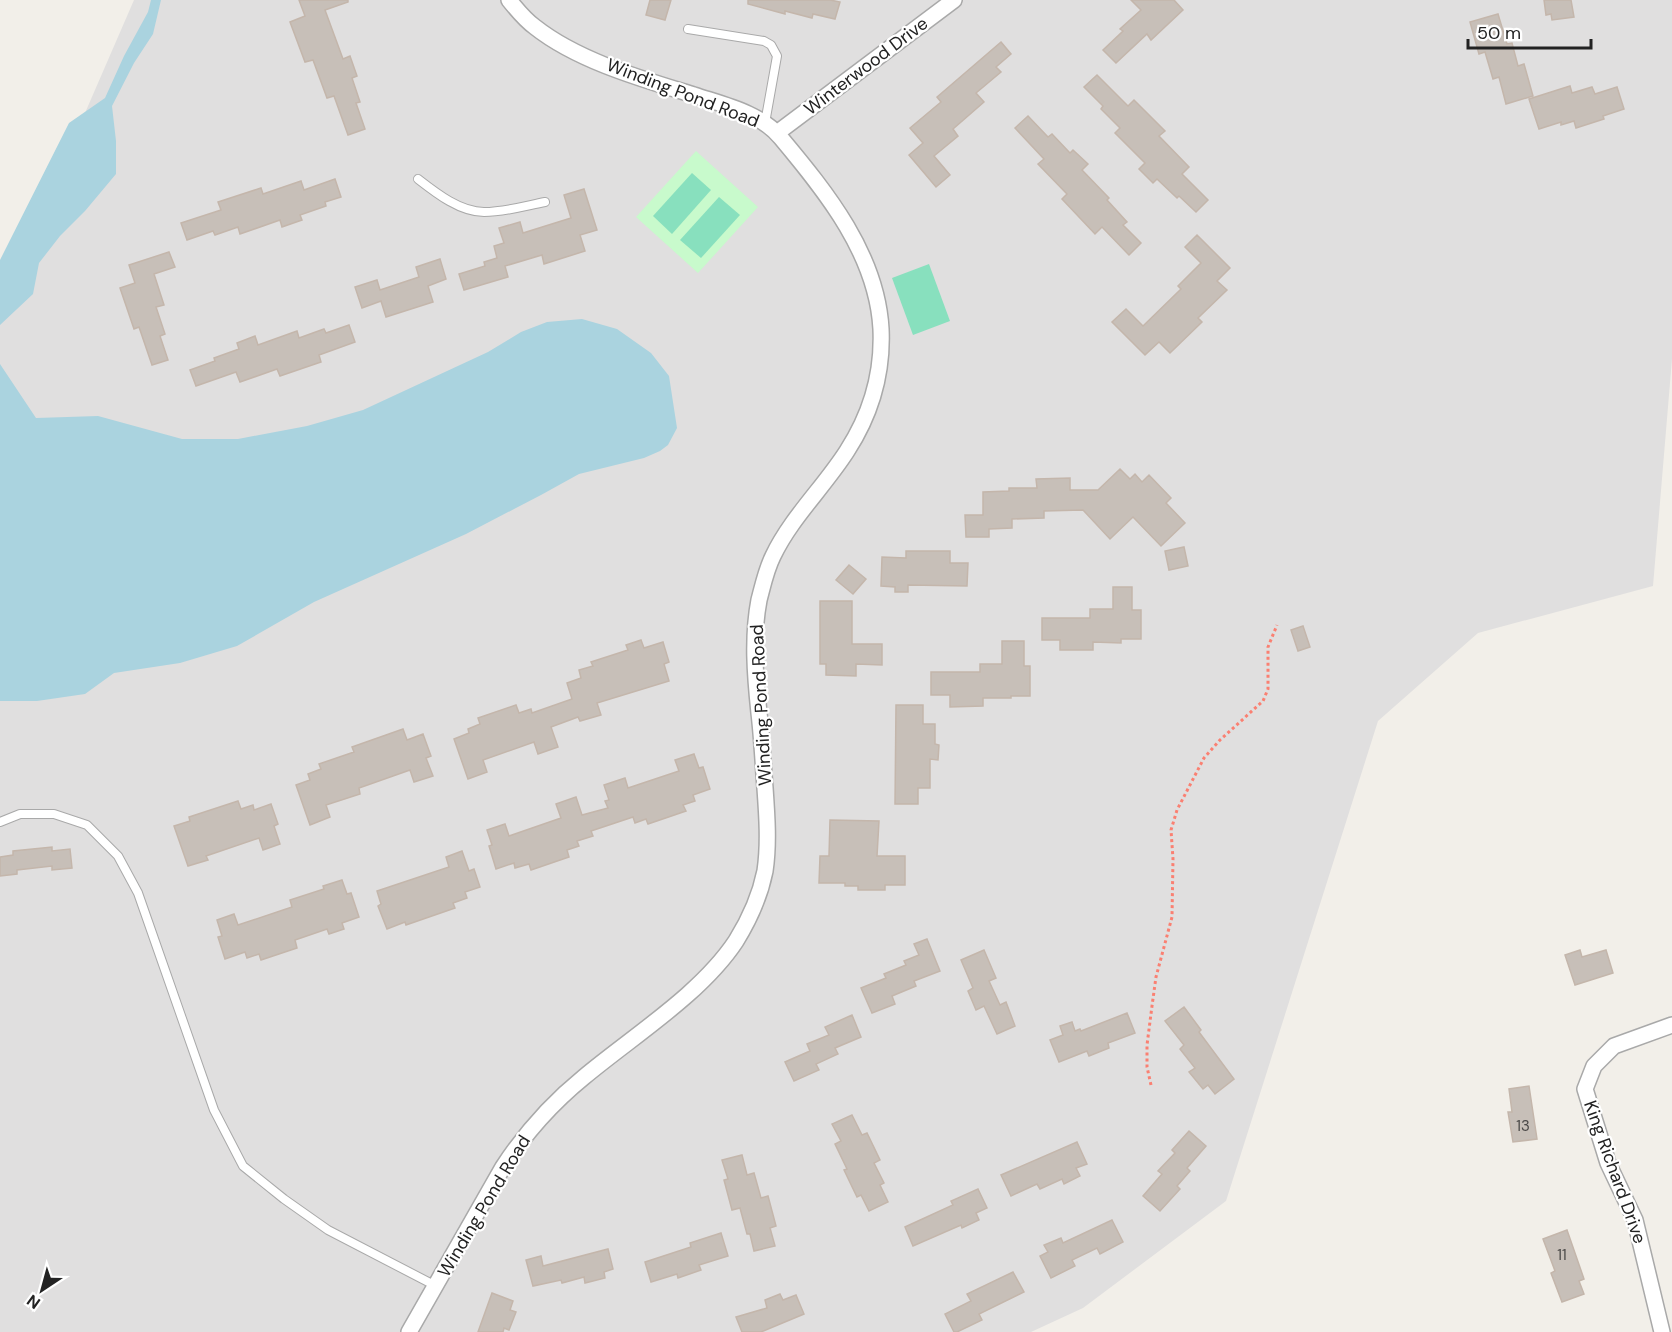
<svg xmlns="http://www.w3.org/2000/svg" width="1672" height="1332" font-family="'DM Sans',sans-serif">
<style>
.residential{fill:#e0dfdf}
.park{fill:#c8facc}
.pitch{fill:#88e0be}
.water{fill:#aad3df}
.building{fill:#c7bfb8;stroke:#c4b6ab;stroke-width:1.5}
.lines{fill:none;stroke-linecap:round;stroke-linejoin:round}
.lane-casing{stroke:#a9a9a9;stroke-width:10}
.street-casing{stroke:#a9a9a9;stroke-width:18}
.path{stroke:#fa8072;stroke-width:3;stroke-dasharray:3 3;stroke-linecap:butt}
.lane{stroke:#fff;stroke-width:8}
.street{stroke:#fff;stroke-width:15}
.labels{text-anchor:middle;stroke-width:4.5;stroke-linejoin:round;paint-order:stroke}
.number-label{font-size:15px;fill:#4b4948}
.street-label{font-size:18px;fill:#222;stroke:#fff}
</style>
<rect width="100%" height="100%" fill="#f2efe9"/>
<path class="residential" d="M134,0H1672V359L1653,586L1478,633L1378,721L1226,1201L1083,1308L1031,1332H0V309Z"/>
<path class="park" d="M696,151L758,207L698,273L636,217Z"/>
<g class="pitch">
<path d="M692,173L711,190L672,234L653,216Z"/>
<path d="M719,197L740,215L701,258L680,240Z"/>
<path d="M929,264L950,321L913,335L892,278Z"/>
</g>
<g class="water">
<path d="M151,0H161L153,34L134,63L112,106L116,141V174L85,211L60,236L39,263L33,294L0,325V260L69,123L105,98L124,56L148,12Z"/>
<path d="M582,319L617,329L651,353L669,376L677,428L668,445L660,451L644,458L579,474L541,495L466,534L314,602L237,646L180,663L114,673L85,694L37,701H0V364L36,418L98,416L182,439H238L307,426L363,410L488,352L521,332L547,322Z"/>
</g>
<g class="building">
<path d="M299,0H348V2L325,10L343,59L350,56L357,76L352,78L360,102L356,103L365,129L348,135L334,96L327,98L313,60L305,62L290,22L305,16Z"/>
<path d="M650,0H671L665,20L646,15Z"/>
<path d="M748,0H830L840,2L835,19L813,14L812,18L785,11V14L748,4Z"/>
<path d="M1131,0H1174L1183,10L1151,40L1147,34L1116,63L1103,50L1123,31L1120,29L1141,10Z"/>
<path d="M1544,0H1571L1574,17L1552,20L1551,14L1546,15Z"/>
<path d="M1498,14L1507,44L1512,43L1518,66L1524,64L1533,96L1506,104L1499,77L1493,79L1485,52L1479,54L1470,22Z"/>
<path d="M1001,42L1011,54L996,67L1001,72L976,93L984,102L953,129L958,136L934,156L950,175L936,187L909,155L923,143L910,128L941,102L937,97Z"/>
<path d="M1097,75L1128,106L1134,100L1165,131L1159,136L1189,167L1182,174L1208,200L1196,212L1179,196L1177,198L1157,179L1153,183L1139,169L1145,163L1115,133L1120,128L1101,109L1103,106L1084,87Z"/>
<path d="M1570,86L1572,93L1592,87L1595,94L1617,87L1624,109L1603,116L1604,119L1576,128L1574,121L1561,125V122L1539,129L1529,99Z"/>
<path d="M1028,116L1048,137L1052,134L1070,153L1073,150L1088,164L1082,170L1109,198L1107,200L1127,222L1123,225L1141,243L1129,255L1102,227L1095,234L1062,199L1067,194L1038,164L1044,159L1015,128Z"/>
<path d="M335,179L341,197L325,202L326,206L300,215L302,220L282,227L280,220L240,234L238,227L215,235L213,231L187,240L181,223L221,210L218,202L261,188L263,194L301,181L304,190Z"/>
<path d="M584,189L597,230L580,235L585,251L544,264L542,255L505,266L508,277L464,290L459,274L485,266L484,262L497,258L494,246L504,243L499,228L520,222L523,233L571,218L564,195Z"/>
<path d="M1197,235L1230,268L1217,281L1227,290L1198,318L1202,322L1170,353L1159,342L1145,355L1112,322L1126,309L1143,326L1181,289L1178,286L1201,263L1185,247Z"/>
<path d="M169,252L175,267L154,274L164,305L156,307L165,334L160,336L168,360L152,365L139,327L134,329L120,288L135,283L129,265Z"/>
<path d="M440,259L446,279L428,286L433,302L386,317L381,301L362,308L355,287L377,280L380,290L419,277L416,267Z"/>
<path d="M349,325L355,342L319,355L321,362L280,376L277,369L240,382L236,372L196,386L190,370L215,361L214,358L239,349L237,343L255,336L258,345L297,331L299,338L324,329L326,333Z"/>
<path d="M1120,469L1130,479L1135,474L1142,482L1149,475L1171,498L1166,503L1185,523L1161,546L1133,517L1110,539L1083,510L1044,511V518L1012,519V528L989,529V537H966L965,515H983V492L1009,491V488H1037L1036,479L1070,478V490H1098Z"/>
<path d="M1184,547L1188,566L1169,570L1165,551Z"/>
<path d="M906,551H950V563H968L967,586L908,585V592H895V587L881,586L882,557L906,558Z"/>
<path d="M849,565L866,579L853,594L836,580Z"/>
<path d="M1113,587H1132V610H1141V639H1121V643L1093,642V650H1060V640H1042V618H1090V609H1113Z"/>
<path d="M820,601H852V644H882V665L856,664V676L826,675V664H820Z"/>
<path d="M1303,626L1310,647L1298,651L1291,630Z"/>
<path d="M641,640L644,648L663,642L669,662L664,664L669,681L597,703L601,715L580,721L578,717L551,727L558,747L538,754L534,742L483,760L487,772L468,779L454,739L469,733L468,729L480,724L478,718L516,705L519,713L531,709L532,713L572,699L567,683L581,678L579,670L593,666L591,662L628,650L626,645Z"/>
<path d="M1002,641H1024V666H1030V696H1011V698H983V706L950,707V695H931V672H980V664H1002Z"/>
<path d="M896,705H923V724H935V744L939,745L938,760L930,759V788H918V804H895Z"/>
<path d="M403,729L407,740L423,734L431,756L426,758L433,776L414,782L410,770L359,788L360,794L326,805L330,817L310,825L296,785L310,780L308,774L321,769L319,764L354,752L352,747Z"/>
<path d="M694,754L699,768L703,767L710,789L693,795L695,801L683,805L686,811L648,824L646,819L635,823L633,817L591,831L593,836L577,841L579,846L567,850L569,857L531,870L529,864L515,868L514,863L496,869L489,846L492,845L487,830L505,824L509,836L561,818L556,804L576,797L582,815L608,808L605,801L609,800L604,785L625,778L628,788L679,771L675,760Z"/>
<path d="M238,801L241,809L253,805L254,810L271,804L278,824L274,826L280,844L263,850L259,838L206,856L208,860L188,866L174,826L190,821L189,817Z"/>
<path d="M830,820L879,821L877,856H905V885H885V890H858V886H845V883H819L820,856H829Z"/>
<path d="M52,847V851L70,849L72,868L52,870V866L17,870V874L0,876V857L13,855V851Z"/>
<path d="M462,851L469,871L474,869L480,887L465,892L467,898L453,903L455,908L406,925L405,922L387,929L378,906L381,904L377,891L449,867L446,857Z"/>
<path d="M342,880L347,894L351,893L359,917L342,923L344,929L329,934L327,929L295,940L297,948L261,960L259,954L247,958L245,952L225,959L218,937L222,936L217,920L234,914L238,925L292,907L290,900L324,889L323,886Z"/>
<path d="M927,939L940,971L914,981L916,986L892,996L895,1004L872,1013L861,988L886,978L884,974L906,965L904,961L919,955L914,944Z"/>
<path d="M984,950L996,978L989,981L1000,1005L1006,1002L1015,1026L997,1034L984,1006L976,1010L968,991L973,988L961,960Z"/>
<path d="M1580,950L1582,957L1606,950L1613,973L1575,985L1565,955Z"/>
<path d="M1184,1007L1201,1030L1199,1032L1234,1079L1215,1094L1208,1085L1203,1089L1189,1072L1195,1068L1180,1049L1184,1045L1165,1021Z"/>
<path d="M1127,1013L1135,1033L1108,1043L1109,1048L1089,1056L1087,1051L1059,1062L1050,1040L1063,1035L1060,1026L1072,1022L1075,1031L1080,1029L1081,1031Z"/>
<path d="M852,1015L861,1037L835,1048L838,1054L816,1064L819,1070L794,1081L785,1062L810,1051L807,1044L829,1035L825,1027Z"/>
<path d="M1529,1086L1537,1139L1513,1142L1508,1112H1512L1509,1089Z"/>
<path d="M852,1115L862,1135L867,1133L880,1160L874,1163L884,1183L880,1185L888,1202L869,1211L861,1195L857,1197L844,1170L847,1169L835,1144L841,1141L832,1124Z"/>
<path d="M1189,1131L1206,1146L1187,1168L1190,1171L1177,1186L1180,1189L1160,1211L1143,1196L1162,1174L1158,1171L1175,1153L1172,1150Z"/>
<path d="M1077,1142L1087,1164L1076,1168L1080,1176L1064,1184L1062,1179L1040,1189L1037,1184L1011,1196L1001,1175Z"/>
<path d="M742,1155L747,1175L754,1173L761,1198L768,1196L776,1226L770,1228L775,1246L754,1251L750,1234H747L740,1208L732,1210L724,1180L728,1179L722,1160Z"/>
<path d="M978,1189L987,1208L976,1213L979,1220L962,1228L961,1225L913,1246L905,1227L953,1205L951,1201Z"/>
<path d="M1112,1220L1123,1242L1100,1254L1097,1248L1072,1260L1075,1266L1051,1278L1040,1256L1048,1252L1044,1245L1061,1238L1063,1243Z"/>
<path d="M1567,1230L1584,1279L1579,1281L1584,1294L1562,1302L1551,1273L1555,1271L1543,1239Z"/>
<path d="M721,1233L728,1256L699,1265L701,1270L678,1278L677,1274L651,1282L645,1262L691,1247L690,1243Z"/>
<path d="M608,1249L613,1269L604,1272L605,1278L585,1283L584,1277L562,1283L561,1280L533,1286L526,1260L541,1256L543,1266Z"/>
<path d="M1013,1272L1024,1292L979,1314L982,1320L957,1332H954L945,1314L971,1301L967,1294Z"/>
<path d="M492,1293L513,1301L510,1310L516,1312L509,1330L504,1328L503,1332H478Z"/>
<path d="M780,1294L783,1300L796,1295L804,1314L761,1332H742L736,1317L767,1308L765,1300Z"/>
</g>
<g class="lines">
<g class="lane-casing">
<g id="lane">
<path d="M688,29L764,41L771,45L777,56L765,123"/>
<path d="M418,179C436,193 460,212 484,212C505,212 525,206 545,202"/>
<path d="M0,822L20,814H54L87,825L118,856L138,893L214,1110L243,1166L284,1199L328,1230L436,1286"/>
</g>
</g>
<g class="street-casing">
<g id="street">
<path d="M777,133L954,0"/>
<path d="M409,1332L503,1167C526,1132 552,1103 584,1077C633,1036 701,994 736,941C749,920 760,896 765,871C769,844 767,816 765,788C763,763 762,738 759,713C755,675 752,637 759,600C763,585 766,570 773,556C791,518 824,487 847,451C871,414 883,373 881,329C877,255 827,193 781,138C761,113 724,105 694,95C642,79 578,61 535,27C525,20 517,10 509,0"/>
<path d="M1662,1332L1635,1220L1608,1163L1585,1089L1594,1066L1614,1046L1672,1025"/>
</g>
</g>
<path class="path" d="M1151,1085L1147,1067V1045L1152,1006L1156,977L1172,917L1173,859L1171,830L1177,810L1204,758L1220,740L1263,701L1268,689V647L1277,625"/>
<use href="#lane" class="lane"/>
<use href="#street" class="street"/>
</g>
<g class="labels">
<g class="number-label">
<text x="1523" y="1131">13</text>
<text x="1562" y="1260">11</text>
</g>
<g class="street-label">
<text transform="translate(866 66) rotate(-37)" y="6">Winterwood Drive</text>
<text transform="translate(683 93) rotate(21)" y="6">Winding Pond Road</text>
<text transform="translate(761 705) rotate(-93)" y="6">Winding Pond Road</text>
<text transform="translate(1615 1172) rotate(70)" y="6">King Richard Drive</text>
<text transform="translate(484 1206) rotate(-59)" y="6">Winding Pond Road</text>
</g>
</g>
<g transform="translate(42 1290) rotate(216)" stroke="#ffffff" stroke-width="4.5" paint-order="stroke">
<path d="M0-4.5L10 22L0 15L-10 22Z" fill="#222222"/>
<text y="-9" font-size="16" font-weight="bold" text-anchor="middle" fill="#222222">N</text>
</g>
<path d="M1468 39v9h123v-9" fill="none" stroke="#222222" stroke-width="3"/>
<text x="1477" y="39" font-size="18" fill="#222222" stroke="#ffffff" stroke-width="4.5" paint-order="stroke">50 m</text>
</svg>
